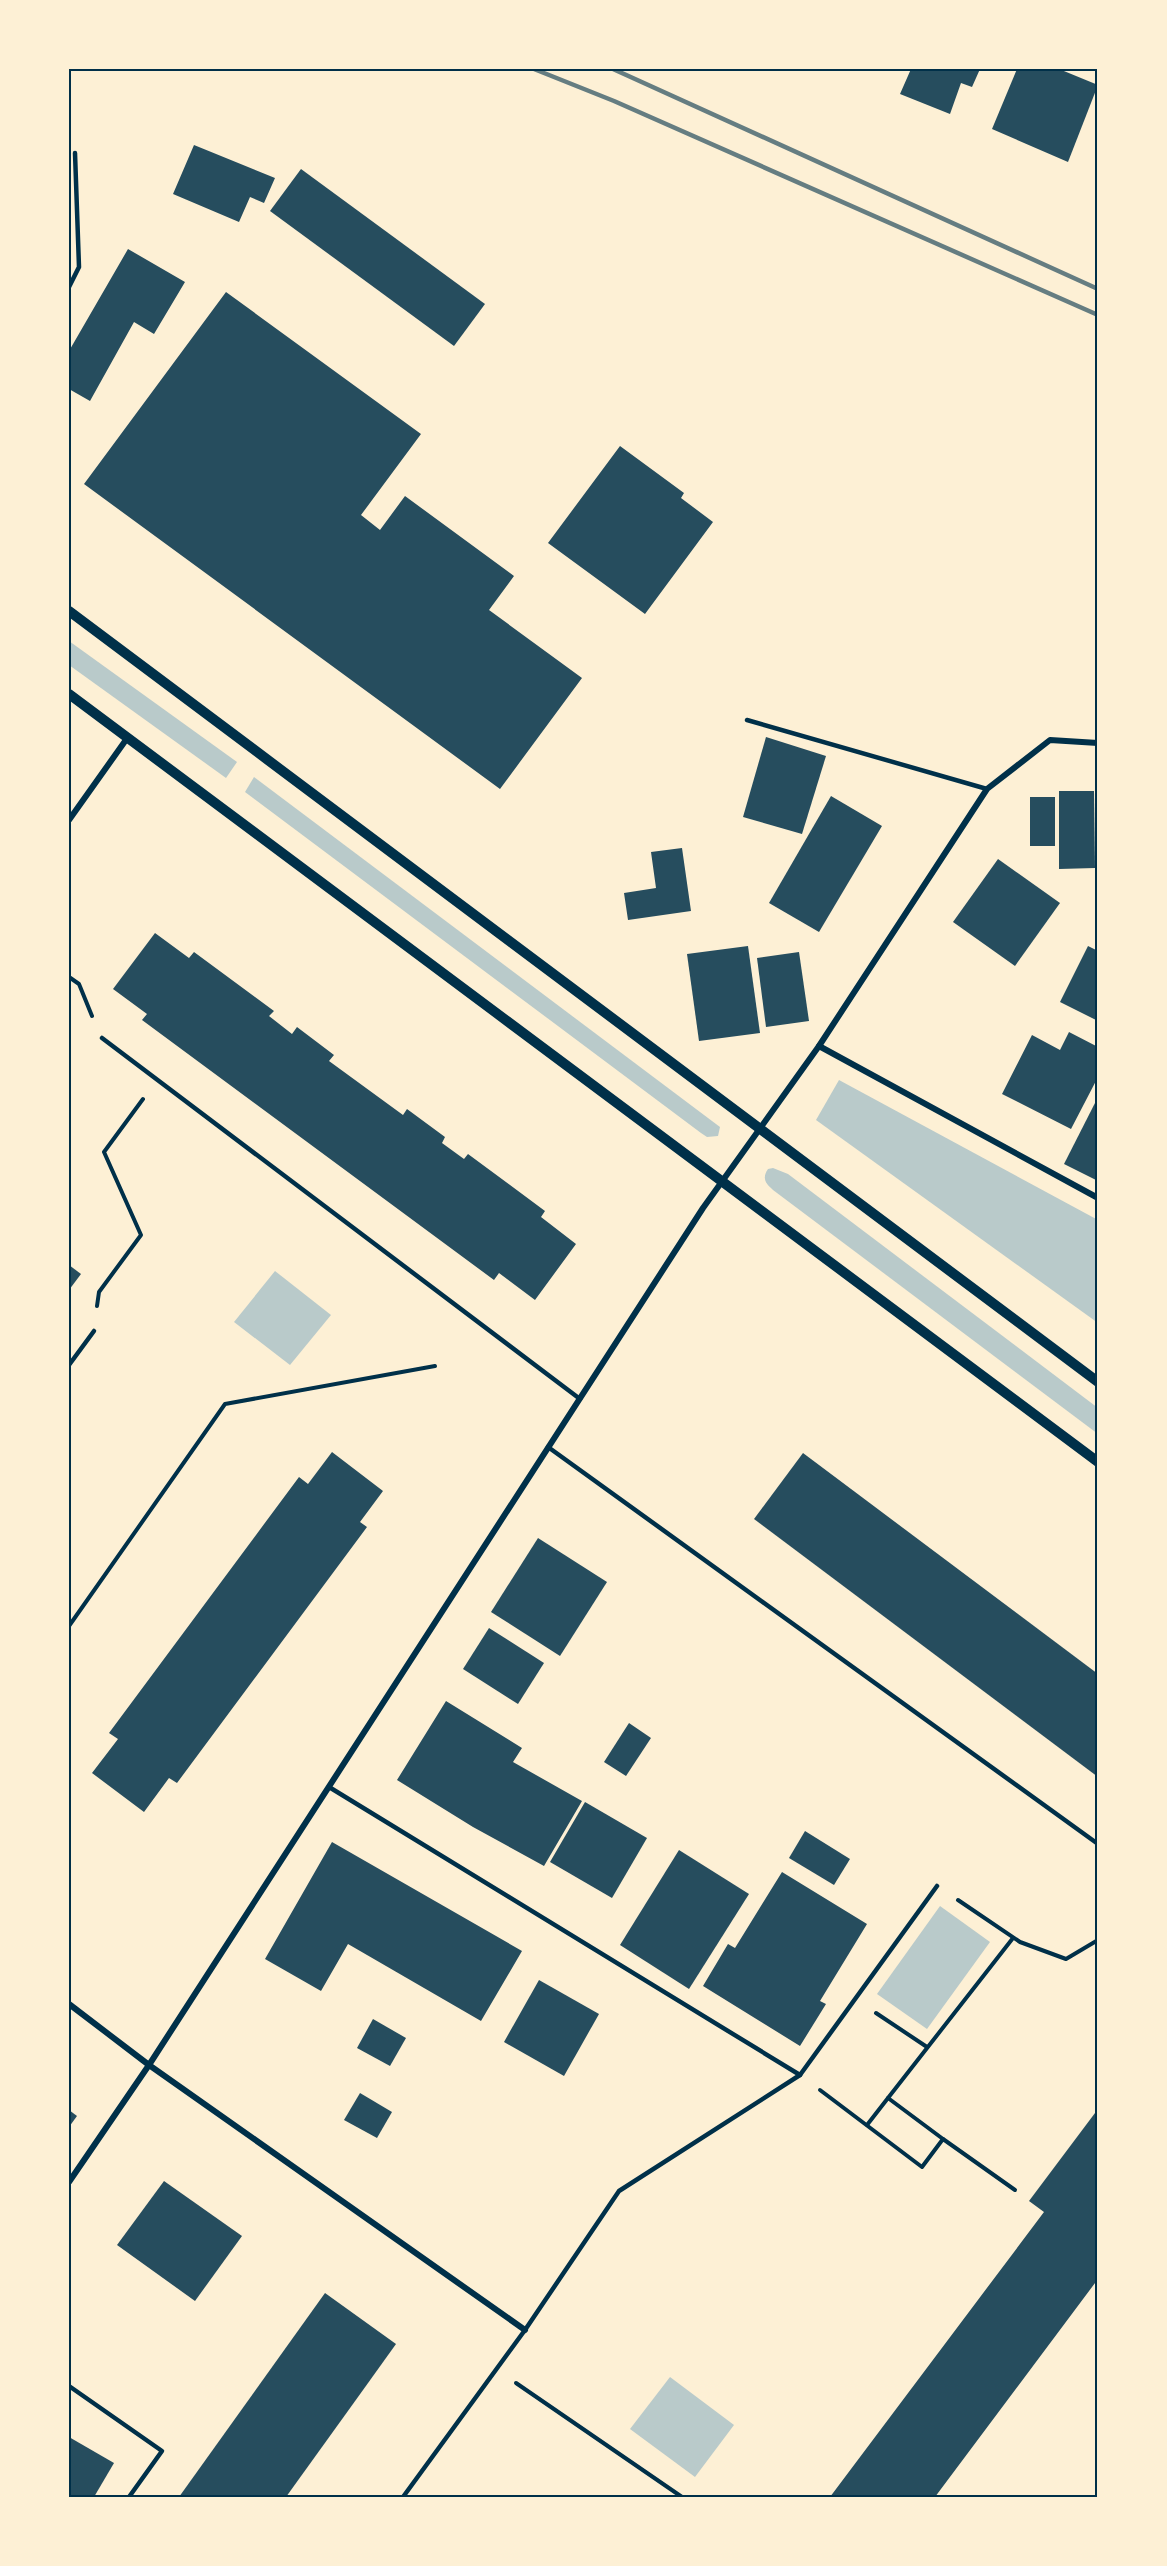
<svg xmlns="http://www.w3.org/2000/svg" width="1167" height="2566" font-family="'DejaVu Sans',sans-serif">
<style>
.green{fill:#b9caca}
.building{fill:#264d5e}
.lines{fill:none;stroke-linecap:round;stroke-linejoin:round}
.path{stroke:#003049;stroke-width:4}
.service{stroke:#003049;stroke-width:4.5}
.minor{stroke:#003049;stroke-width:6}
.tertiary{stroke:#003049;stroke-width:10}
.rail{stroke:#657d81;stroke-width:4.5}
.neatline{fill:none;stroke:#003049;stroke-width:2}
</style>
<rect width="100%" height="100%" fill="#fdf0d5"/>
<g class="green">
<path d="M69,641L237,762L226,778L69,665Z"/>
<path d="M254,777L720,1127L718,1136L707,1137L701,1133L245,792Z"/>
<path d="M839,1080L1098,1220V1323L816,1120Z"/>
<path d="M773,1168L788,1174L1098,1408V1434L773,1190C765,1183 762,1178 768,1169Z"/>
<path d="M275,1271L331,1315L290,1365L234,1322Z"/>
<path d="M940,1906L990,1942L927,2029L877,1994Z"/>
<path d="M670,2377L734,2425L695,2477L630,2429Z"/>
</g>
<g class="building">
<path d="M911,69H980L972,87L961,83L950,114L900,94Z"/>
<path d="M1017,69H1059L1098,85L1068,162L992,129Z"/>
<path d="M194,145L275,178L264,203L250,197L239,222L173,194Z"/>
<path d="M301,169L485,304L454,346L270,211Z"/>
<path d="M128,249L185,282L154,334L134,322L90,401L69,389V351Z"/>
<path d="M226,292L421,434L361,515L380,530L405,496L514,576L489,610L582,678L500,789L84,484Z"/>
<path d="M620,446L684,493L681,498L713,522L645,614L548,543Z"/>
<path d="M766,737L826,756L802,834L743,817Z"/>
<path d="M1059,791H1094L1095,868L1059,869Z"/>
<path d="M831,796L882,826L819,932L769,903Z"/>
<rect x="1030" y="797" width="25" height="49"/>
<path d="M682,848L691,911L628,920L624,893L656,888L651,852Z"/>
<path d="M998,859L1060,903L1015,966L953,922Z"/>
<path d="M155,933L189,958L194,952L274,1011L269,1016L292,1034L297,1027L334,1055L329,1061L403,1115L407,1109L445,1137L442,1143L464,1159L468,1154L545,1211L541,1217L576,1244L535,1300L499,1273L494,1280L142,1020L147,1014L113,989Z"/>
<path d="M748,946L760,1033L699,1041L687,954Z"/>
<path d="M1088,946L1098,951V1021L1060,1002Z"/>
<path d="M799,952L809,1021L766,1027L757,958Z"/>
<path d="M1069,1032L1098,1047V1077L1071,1129L1002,1094L1032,1035L1060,1050Z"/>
<path d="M1096,1101L1098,1102V1181L1064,1164Z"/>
<path d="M69,1265L81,1274L69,1290Z"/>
<path d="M332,1452L383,1491L360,1522L367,1527L177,1783L169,1778L144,1812L92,1773L118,1739L109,1733L299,1477L308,1484Z"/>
<path d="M803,1453L1098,1674V1777L754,1519Z"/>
<path d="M538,1538L607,1582L560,1656L491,1612Z"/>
<path d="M489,1628L544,1663L518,1704L463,1669Z"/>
<path d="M446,1701L522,1748L513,1762L582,1801L544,1866L473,1827L397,1780Z"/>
<path d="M629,1723L651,1738L626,1776L604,1762Z"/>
<path d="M585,1802L647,1838L612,1898L550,1862Z"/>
<path d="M805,1831L850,1859L834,1885L789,1858Z"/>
<path d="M332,1842L522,1951L481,2021L348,1944L321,1991L265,1959Z"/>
<path d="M679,1850L749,1894L689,1989L620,1945Z"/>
<path d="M782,1872L867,1924L820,2001L826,2004L800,2046L703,1986L728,1944L735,1948Z"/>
<path d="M539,1980L599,2014L564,2076L504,2042Z"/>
<path d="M373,2019L406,2038L390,2066L357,2048Z"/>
<path d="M360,2093L392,2112L377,2138L344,2120Z"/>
<path d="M1098,2109V2279L935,2497H830L1044,2212L1029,2201Z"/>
<path d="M69,2110L77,2116L69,2127Z"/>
<path d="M164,2181L242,2236L195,2301L117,2245Z"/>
<path d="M325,2293L396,2344L358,2397L286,2497H179Z"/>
<path d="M69,2437L114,2463L94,2497H69Z"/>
</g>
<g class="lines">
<g class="path">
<path d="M69,977L79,984L92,1016"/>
<path d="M97,1306L99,1292L141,1235L104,1152L143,1099"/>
<path d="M69,1626L225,1404L435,1366"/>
<path d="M958,1900L1020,1942L1066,1959L1098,1940"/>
<path d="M876,2013L927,2047"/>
<path d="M820,2090L922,2167L943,2139L1015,2190"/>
<path d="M888,2098L1013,1938"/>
<path d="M867,2125L888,2098L943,2139"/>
<path d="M516,2383L682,2497"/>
</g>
<g class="service">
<path d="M69,287L79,267L75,153"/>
<path d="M747,720L987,789"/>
<path d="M102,1038L580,1399"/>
<path d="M69,1365L94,1331"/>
<path d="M548,1447L1098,1844"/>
<path d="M329,1787L800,2075L937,1886"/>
<path d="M69,2386L162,2451L129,2497"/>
<path d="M403,2497L525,2330L619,2191L800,2075"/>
</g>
<g class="minor">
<path d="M69,820L128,737"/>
<path d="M819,1046L1098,1198"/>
<path d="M69,2004L149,2065L525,2330"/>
<path d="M69,2182L149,2065L703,1208L819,1046L987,789L1050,740L1098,743"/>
</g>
<g class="tertiary">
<path d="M69,611L1098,1382"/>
<path d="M69,694L1098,1462"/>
</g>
<g class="rail">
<path d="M534,69L614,101L1098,315"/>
<path d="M613,69L1098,289"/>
</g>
</g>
<rect width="1167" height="2566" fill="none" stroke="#fdf0d5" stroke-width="141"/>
<rect x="70" y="70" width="1026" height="2426" class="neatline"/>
</svg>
